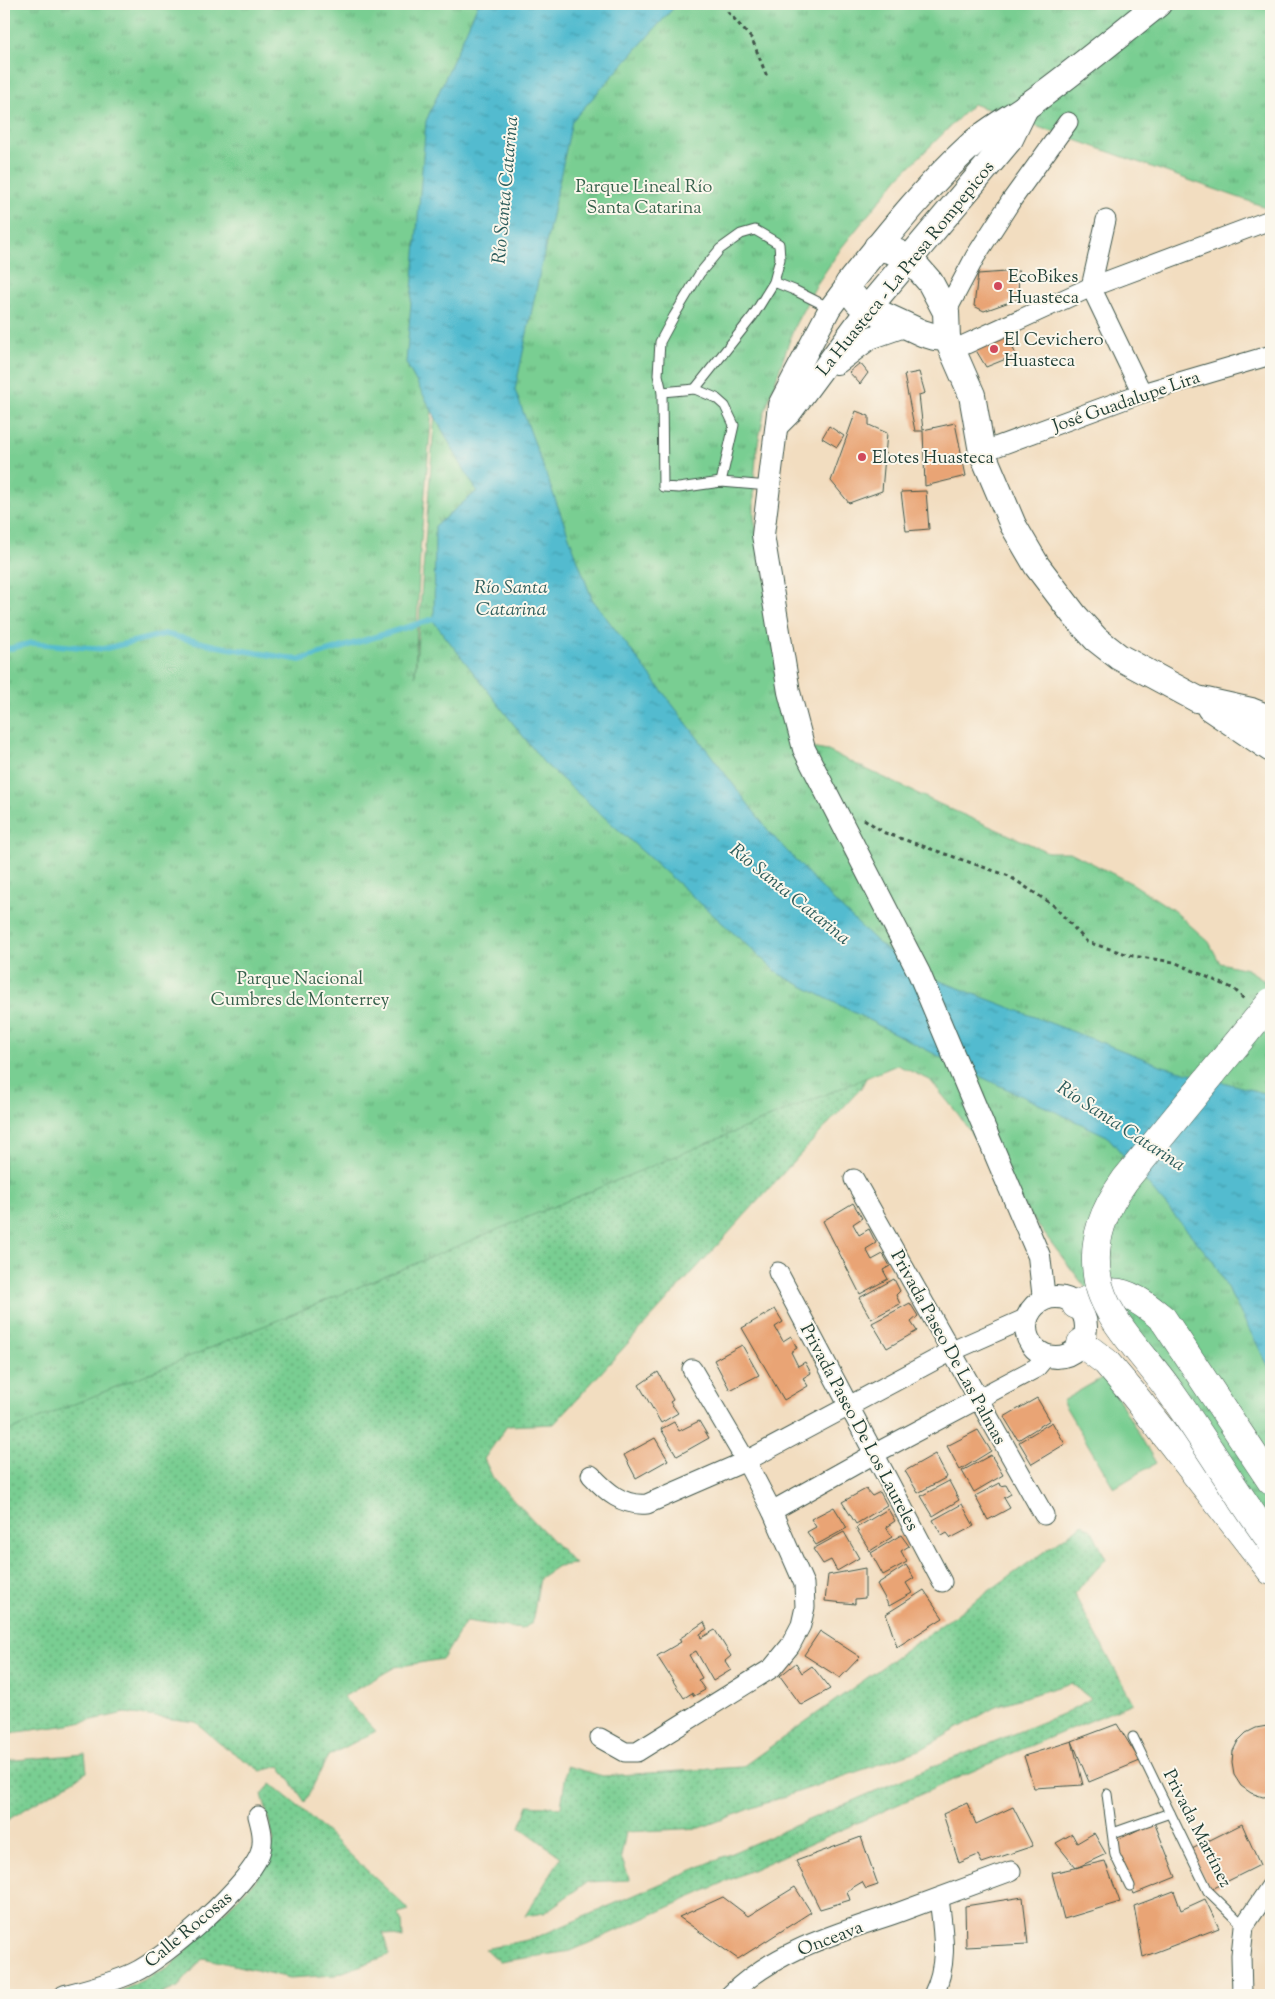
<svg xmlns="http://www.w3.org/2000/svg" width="1275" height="1999" font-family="'Sorts Mill Goudy',serif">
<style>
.grass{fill:url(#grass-dots);stroke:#4c8663}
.park{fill:url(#park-tufts);stroke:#4c8663;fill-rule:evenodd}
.garden{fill:#79ce92;stroke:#4c8663}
.water{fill:url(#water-ripples);stroke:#387c82}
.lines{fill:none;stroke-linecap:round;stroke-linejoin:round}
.stream{stroke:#52bbcf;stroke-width:5.5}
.building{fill:#e9a474}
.service-casing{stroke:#3f5549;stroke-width:11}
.minor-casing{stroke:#3f5549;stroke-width:21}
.tertiary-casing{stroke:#3f5549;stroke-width:24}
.secondary-casing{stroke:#3f5549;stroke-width:28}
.primary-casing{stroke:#3f5549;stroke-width:29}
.path{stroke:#3f5549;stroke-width:3;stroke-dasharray:4 4;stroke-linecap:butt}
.service{stroke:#fff;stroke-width:9}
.minor{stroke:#fff;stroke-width:19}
.tertiary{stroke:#fff;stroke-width:22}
.secondary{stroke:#fff;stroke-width:26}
.primary{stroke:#fff;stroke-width:28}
.primary-bridge-casing{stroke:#3f5549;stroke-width:29;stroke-linecap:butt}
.primary-bridge{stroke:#fff;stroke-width:28}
.poi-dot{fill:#d1495b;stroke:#fbf7ec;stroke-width:2}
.labels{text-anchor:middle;stroke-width:4;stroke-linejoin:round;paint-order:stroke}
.park-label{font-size:18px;fill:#36614c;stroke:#fbf7ec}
.street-label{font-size:18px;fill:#1f3d34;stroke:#fbf7ec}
.poi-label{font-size:18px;fill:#1f3d34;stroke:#fbf7ec;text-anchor:start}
.water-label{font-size:19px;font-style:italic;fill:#2c5c5b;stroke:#fbf7ec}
</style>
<defs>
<pattern id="grass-dots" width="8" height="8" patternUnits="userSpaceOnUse" patternTransform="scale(1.25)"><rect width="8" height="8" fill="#79ce92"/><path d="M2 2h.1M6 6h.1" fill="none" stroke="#63a878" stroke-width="1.8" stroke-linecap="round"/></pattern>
<pattern id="park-tufts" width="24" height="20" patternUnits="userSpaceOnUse" patternTransform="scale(1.25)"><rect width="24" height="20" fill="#79ce92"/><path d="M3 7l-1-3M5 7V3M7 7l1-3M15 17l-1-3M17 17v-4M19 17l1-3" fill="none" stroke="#63a878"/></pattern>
<pattern id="water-ripples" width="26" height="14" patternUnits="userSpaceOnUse" patternTransform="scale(1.25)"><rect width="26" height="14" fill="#52bbcf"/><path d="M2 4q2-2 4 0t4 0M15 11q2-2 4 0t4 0" fill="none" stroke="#4399a9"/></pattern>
</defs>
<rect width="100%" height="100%" fill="#fbf7ec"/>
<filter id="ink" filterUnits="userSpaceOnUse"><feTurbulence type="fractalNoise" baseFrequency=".02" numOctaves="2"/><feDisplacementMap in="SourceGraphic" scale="10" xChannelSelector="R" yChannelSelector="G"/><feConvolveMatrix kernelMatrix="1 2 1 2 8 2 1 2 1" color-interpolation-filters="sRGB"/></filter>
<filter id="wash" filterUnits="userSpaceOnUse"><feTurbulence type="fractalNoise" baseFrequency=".0096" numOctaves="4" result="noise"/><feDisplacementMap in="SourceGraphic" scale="20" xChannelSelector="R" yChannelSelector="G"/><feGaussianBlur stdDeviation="1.12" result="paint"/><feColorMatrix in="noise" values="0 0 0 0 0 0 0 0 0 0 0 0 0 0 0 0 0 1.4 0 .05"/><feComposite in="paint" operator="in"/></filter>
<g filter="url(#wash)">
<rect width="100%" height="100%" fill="#f2ddc0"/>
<g class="grass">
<path d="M4,4L414,697L869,1072L861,1088L554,1424L507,1426L484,1459L493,1478L575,1564L558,1566L540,1578L532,1623L521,1629L466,1621L443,1659L395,1667L343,1697L376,1731L328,1756L305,1802L280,1766L261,1771L219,1743L196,1722L125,1713L69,1725L4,1734Z"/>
<path d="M1083,1524L1093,1532L1106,1559L1074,1594L1133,1703L1013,1753L571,1951L499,1962L485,1949L535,1938L917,1773L1062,1714L1091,1699L1071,1683L999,1705L920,1750L766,1803L700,1828L626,1832L621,1857L630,1880L587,1882L544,1913L525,1916L561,1857L520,1827L528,1805L561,1807L567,1766L603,1776L742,1767Z"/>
<path d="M85,1754L87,1772L4,1822V1761Z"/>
<path d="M271,1784L304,1811L409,1910L398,1913L402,1922L403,1938L383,1933L389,1955L335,1975L290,1978L203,1958L178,1987L159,1995H108L125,1989L171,1966L256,1880L274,1841L262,1794Z"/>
</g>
<path class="park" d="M4,4H1271V209L973,104L899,177L842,247L817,284L795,325L764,414L757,448L754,480V517L798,746L828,751L948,808L1048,852H1070L1133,884L1173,910L1209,942L1220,963L1247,969L1271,984V1531L995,1169L958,1114L930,1080L897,1065L4,1433ZM450,200H451L415,676L420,551Z"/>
<path class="garden" d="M1105,1376L1156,1463L1114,1488L1062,1401Z"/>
<path class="water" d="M478,4H677L572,121L515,390L592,599L771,834L833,900L877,942L919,973L1163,1066L1271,1095V1371L1213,1261L1107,1136L958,1066L779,974L544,763L434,622L435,526L477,491L458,459L406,363L426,121Z"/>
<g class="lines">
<path class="stream" d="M4,650L32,643L103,649L165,634L216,646L300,660L440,617"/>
</g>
<g id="blocks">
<g class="building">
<path d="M1019,271L1018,299L984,311L974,306L978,274Z"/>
<path d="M1004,327L1016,355L986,367L971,342Z"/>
<path d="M860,363L868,373L860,384L849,372Z"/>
<path d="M919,372L925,393L919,395L923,430L955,423L966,476L925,486L923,431H915L904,375Z"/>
<path d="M856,411L869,416V425L887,433L882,491L849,503L831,481Z"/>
<path d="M829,426L844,436L837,447L822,438Z"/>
<path d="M926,491L929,529L906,531L901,492Z"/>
<path d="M853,1203L862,1218L853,1224L859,1235L869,1229L876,1243L866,1249L872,1260L883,1254L890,1266L883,1270L888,1279L860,1294L823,1221Z"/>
<path d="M894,1279L900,1291L896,1295L900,1304L871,1319L859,1298Z"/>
<path d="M910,1303L918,1316L911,1322L917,1331L887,1348L872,1323Z"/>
<path d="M775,1309L783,1322L775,1327L783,1341L791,1336L797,1348L791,1352L798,1366L805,1362L811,1373L803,1378L808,1386L784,1400L742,1328Z"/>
<path d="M742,1345L759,1375L730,1390L714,1360Z"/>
<path d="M658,1372L673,1400L670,1402L678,1413L661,1423L639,1385Z"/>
<path d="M1037,1398L1050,1420L1018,1440L1004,1417Z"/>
<path d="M699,1421L709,1438L677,1456L661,1429L674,1422L679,1431Z"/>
<path d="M1052,1422L1065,1444L1032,1464L1019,1442Z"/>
<path d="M978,1430L991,1451L960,1470L947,1446Z"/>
<path d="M655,1438L668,1460L636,1478L624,1455Z"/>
<path d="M935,1454L947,1477L918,1493L905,1471Z"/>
<path d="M991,1455L1003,1475L974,1492L962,1471Z"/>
<path d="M949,1481L959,1500L933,1516L921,1496Z"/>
<path d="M1000,1483L1001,1486L1006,1485L1011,1494L1004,1498L1010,1508L988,1520L975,1496Z"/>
<path d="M866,1489L872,1496L880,1492L887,1505L856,1524L842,1502Z"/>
<path d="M962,1504L974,1526L951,1538L947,1533L942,1536L933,1520Z"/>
<path d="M834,1507L847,1528L816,1545L807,1532L816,1527L811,1519Z"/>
<path d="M888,1509L895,1521L886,1527L892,1537L870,1551L856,1528Z"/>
<path d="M844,1532L859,1558L837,1571L831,1560L823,1564L813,1549Z"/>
<path d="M901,1535L909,1546L901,1551L907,1562L883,1575L871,1553Z"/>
<path d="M906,1565L914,1578L906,1583L912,1593L889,1606L877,1584Z"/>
<path d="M865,1568V1598L855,1599V1604L825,1601L828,1575Z"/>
<path d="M924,1590L943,1618L897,1647L886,1614Z"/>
<path d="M704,1622L707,1629L700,1634L701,1638L715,1630L731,1656L725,1661L731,1670L713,1681L696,1651L689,1655L702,1678L698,1680L705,1690L694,1696L692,1693L684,1698L657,1656L681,1642L679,1639Z"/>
<path d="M820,1631L860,1657L840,1678L804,1655Z"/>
<path d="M796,1663L802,1673L812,1666L830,1689L801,1705L780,1676Z"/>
<path d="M1117,1724L1140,1761L1089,1782L1072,1741Z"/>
<path d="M1267,1726L1271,1727V1796L1263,1797L1251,1793L1241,1786L1234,1775L1232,1763L1233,1751L1238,1741L1246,1733L1256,1728Z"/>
<path d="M1072,1741L1083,1785L1034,1788L1024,1756Z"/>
<path d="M967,1803L976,1824L1013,1807L1033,1846L982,1863L978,1855L959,1863L943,1814Z"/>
<path d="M1154,1822L1176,1877L1134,1894L1115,1841Z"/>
<path d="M1242,1824L1260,1865L1210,1890L1190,1850Z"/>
<path d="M1094,1833L1106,1854L1076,1868L1056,1843L1072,1834L1077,1843Z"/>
<path d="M861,1837L878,1885L866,1889L862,1882L847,1891L850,1900L820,1909L796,1861Z"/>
<path d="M1105,1861L1120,1902L1064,1919L1052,1873Z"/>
<path d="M795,1887L811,1912L738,1959L679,1917L723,1897L748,1916Z"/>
<path d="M1174,1891L1181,1910L1205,1899L1219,1928L1143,1957L1134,1906Z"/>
<path d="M1023,1897L1028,1944L966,1947L965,1906Z"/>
</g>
</g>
</g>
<g filter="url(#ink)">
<use href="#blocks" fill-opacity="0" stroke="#3f5549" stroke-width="1"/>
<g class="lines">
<g class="service-casing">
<g id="service">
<path d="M774,282L794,290L830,308"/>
<path d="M695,389L753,316L774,282L780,259L779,244L755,230L741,234L720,249L700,273L674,316L660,342L658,375L662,392L663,487L679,488L721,482L769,486"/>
<path d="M662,392L695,389L716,398L725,406L734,425L721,482"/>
<path d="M1133,1737L1208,1891L1244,1926"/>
<path d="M1107,1794L1115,1855L1130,1886"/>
<path d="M1113,1833L1170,1813"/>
</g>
</g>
<g class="minor-casing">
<g id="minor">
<path d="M1106,220L1091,287L1142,393"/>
<path d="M946,312L975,257L1011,201L1068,122"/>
<path d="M951,351L1091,287L1270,220"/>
<path d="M982,452L1142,393L1271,355"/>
<path d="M854,1179L1044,1515"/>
<path d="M778,1272L942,1582"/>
<path d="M692,1369L746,1461L950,1352L1027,1318"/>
<path d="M591,1475C607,1492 622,1506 647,1504L746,1461L772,1511L804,1584L805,1607L801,1625L790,1646L772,1668L637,1752H625L600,1738"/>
<path d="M772,1511L874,1454L1036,1368L1047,1355"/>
<path d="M64,1995C87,1989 111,1983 133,1973C163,1960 254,1881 261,1850C264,1838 261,1827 258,1816"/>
<path d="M730,1995C775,1950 839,1933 897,1913C935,1899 973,1885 1011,1871"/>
<path d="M933,1995C949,1964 943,1932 939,1898"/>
<path d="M1242,1995L1241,1955L1244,1926L1271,1886"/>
</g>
</g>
<g class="tertiary-casing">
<g id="tertiary">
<path d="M848,284L830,308L779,405L763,535L789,692L804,749L919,973L1000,1165L1039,1256L1044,1299"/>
<path d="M837,363L870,338L907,325"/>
<path d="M777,426L791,412L868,308"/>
<circle cx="1056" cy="1327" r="30"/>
</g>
</g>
<g class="secondary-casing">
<g id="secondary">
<path d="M877,247L896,252L910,259L930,282L946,312L947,338L972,395L982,452L1013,525L1037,566L1075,616L1096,639L1119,657L1197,699L1251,711L1271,719"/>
<path d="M868,308L1010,139L1026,106"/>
<path d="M947,338L935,337L922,333L868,308L858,302L851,293L848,284C886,237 926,186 971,145C988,130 1008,119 1027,106C1072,74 1115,38 1158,4"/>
<path d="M1210,708L1271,749"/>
</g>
</g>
<g class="primary-casing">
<g id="primary">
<path d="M1076,1305C1086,1301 1096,1295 1106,1293C1126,1288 1149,1307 1163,1319L1271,1481"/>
<path d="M1081,1343L1106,1362L1134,1395L1271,1571"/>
</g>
</g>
<g class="path">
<path d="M731,4L728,12L752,39L767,77"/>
<path d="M864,819L885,833L1009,876L1053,905L1087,942L1133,956L1174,962L1234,989L1244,999"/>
</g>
<use href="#service" class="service"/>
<use href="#minor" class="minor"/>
<use href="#tertiary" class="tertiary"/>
<use href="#secondary" class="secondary"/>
<use href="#primary" class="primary"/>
<g class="primary-bridge-casing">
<path id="primary-bridge" d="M1271,1002L1125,1180C1104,1209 1092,1239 1097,1275C1102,1317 1146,1356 1169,1390C1205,1440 1235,1492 1271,1541"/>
</g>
<use href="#primary-bridge" class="primary-bridge"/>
</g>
</g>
<g class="poi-dot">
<circle cx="998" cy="286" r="5"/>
<circle cx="994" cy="349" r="5"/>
<circle cx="862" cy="457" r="5"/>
</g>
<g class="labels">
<g class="park-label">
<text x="644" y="192">Parque Lineal Río<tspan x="644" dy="21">Santa Catarina</tspan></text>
<text x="300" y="984">Parque Nacional<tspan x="300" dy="21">Cumbres de Monterrey</tspan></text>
</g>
<g class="street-label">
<text transform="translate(905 268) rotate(-51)" y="6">La Huasteca - La Presa Rompepicos</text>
<text transform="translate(1126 401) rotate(-19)" y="6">José Guadalupe Lira</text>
<text transform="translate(949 1347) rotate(61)" y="6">Privada Paseo De Las Palmas</text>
<text transform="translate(860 1427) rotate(62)" y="6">Privada Paseo De Los Laureles</text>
<text transform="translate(1198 1828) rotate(63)" y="6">Privada Martínez</text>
<text transform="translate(188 1929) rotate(-40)" y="6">Calle Rocosas</text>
<text transform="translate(830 1938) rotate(-21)" y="6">Onceava</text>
</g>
<g class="poi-label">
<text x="1008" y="282">EcoBikes<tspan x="1008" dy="21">Huasteca</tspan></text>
<text x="1004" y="345">El Cevichero<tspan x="1004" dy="21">Huasteca</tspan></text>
<text x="872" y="463">Elotes Huasteca</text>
</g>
<g class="water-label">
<text transform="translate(504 190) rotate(-85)" y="7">Río Santa Catarina</text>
<text x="511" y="593">Río Santa<tspan x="511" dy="22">Catarina</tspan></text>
<text transform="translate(791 893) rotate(39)" y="7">Río Santa Catarina</text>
<text transform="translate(1122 1125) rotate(33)" y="7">Río Santa Catarina</text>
</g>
</g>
<rect width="1275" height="1999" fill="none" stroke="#fbf7ec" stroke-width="20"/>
</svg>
